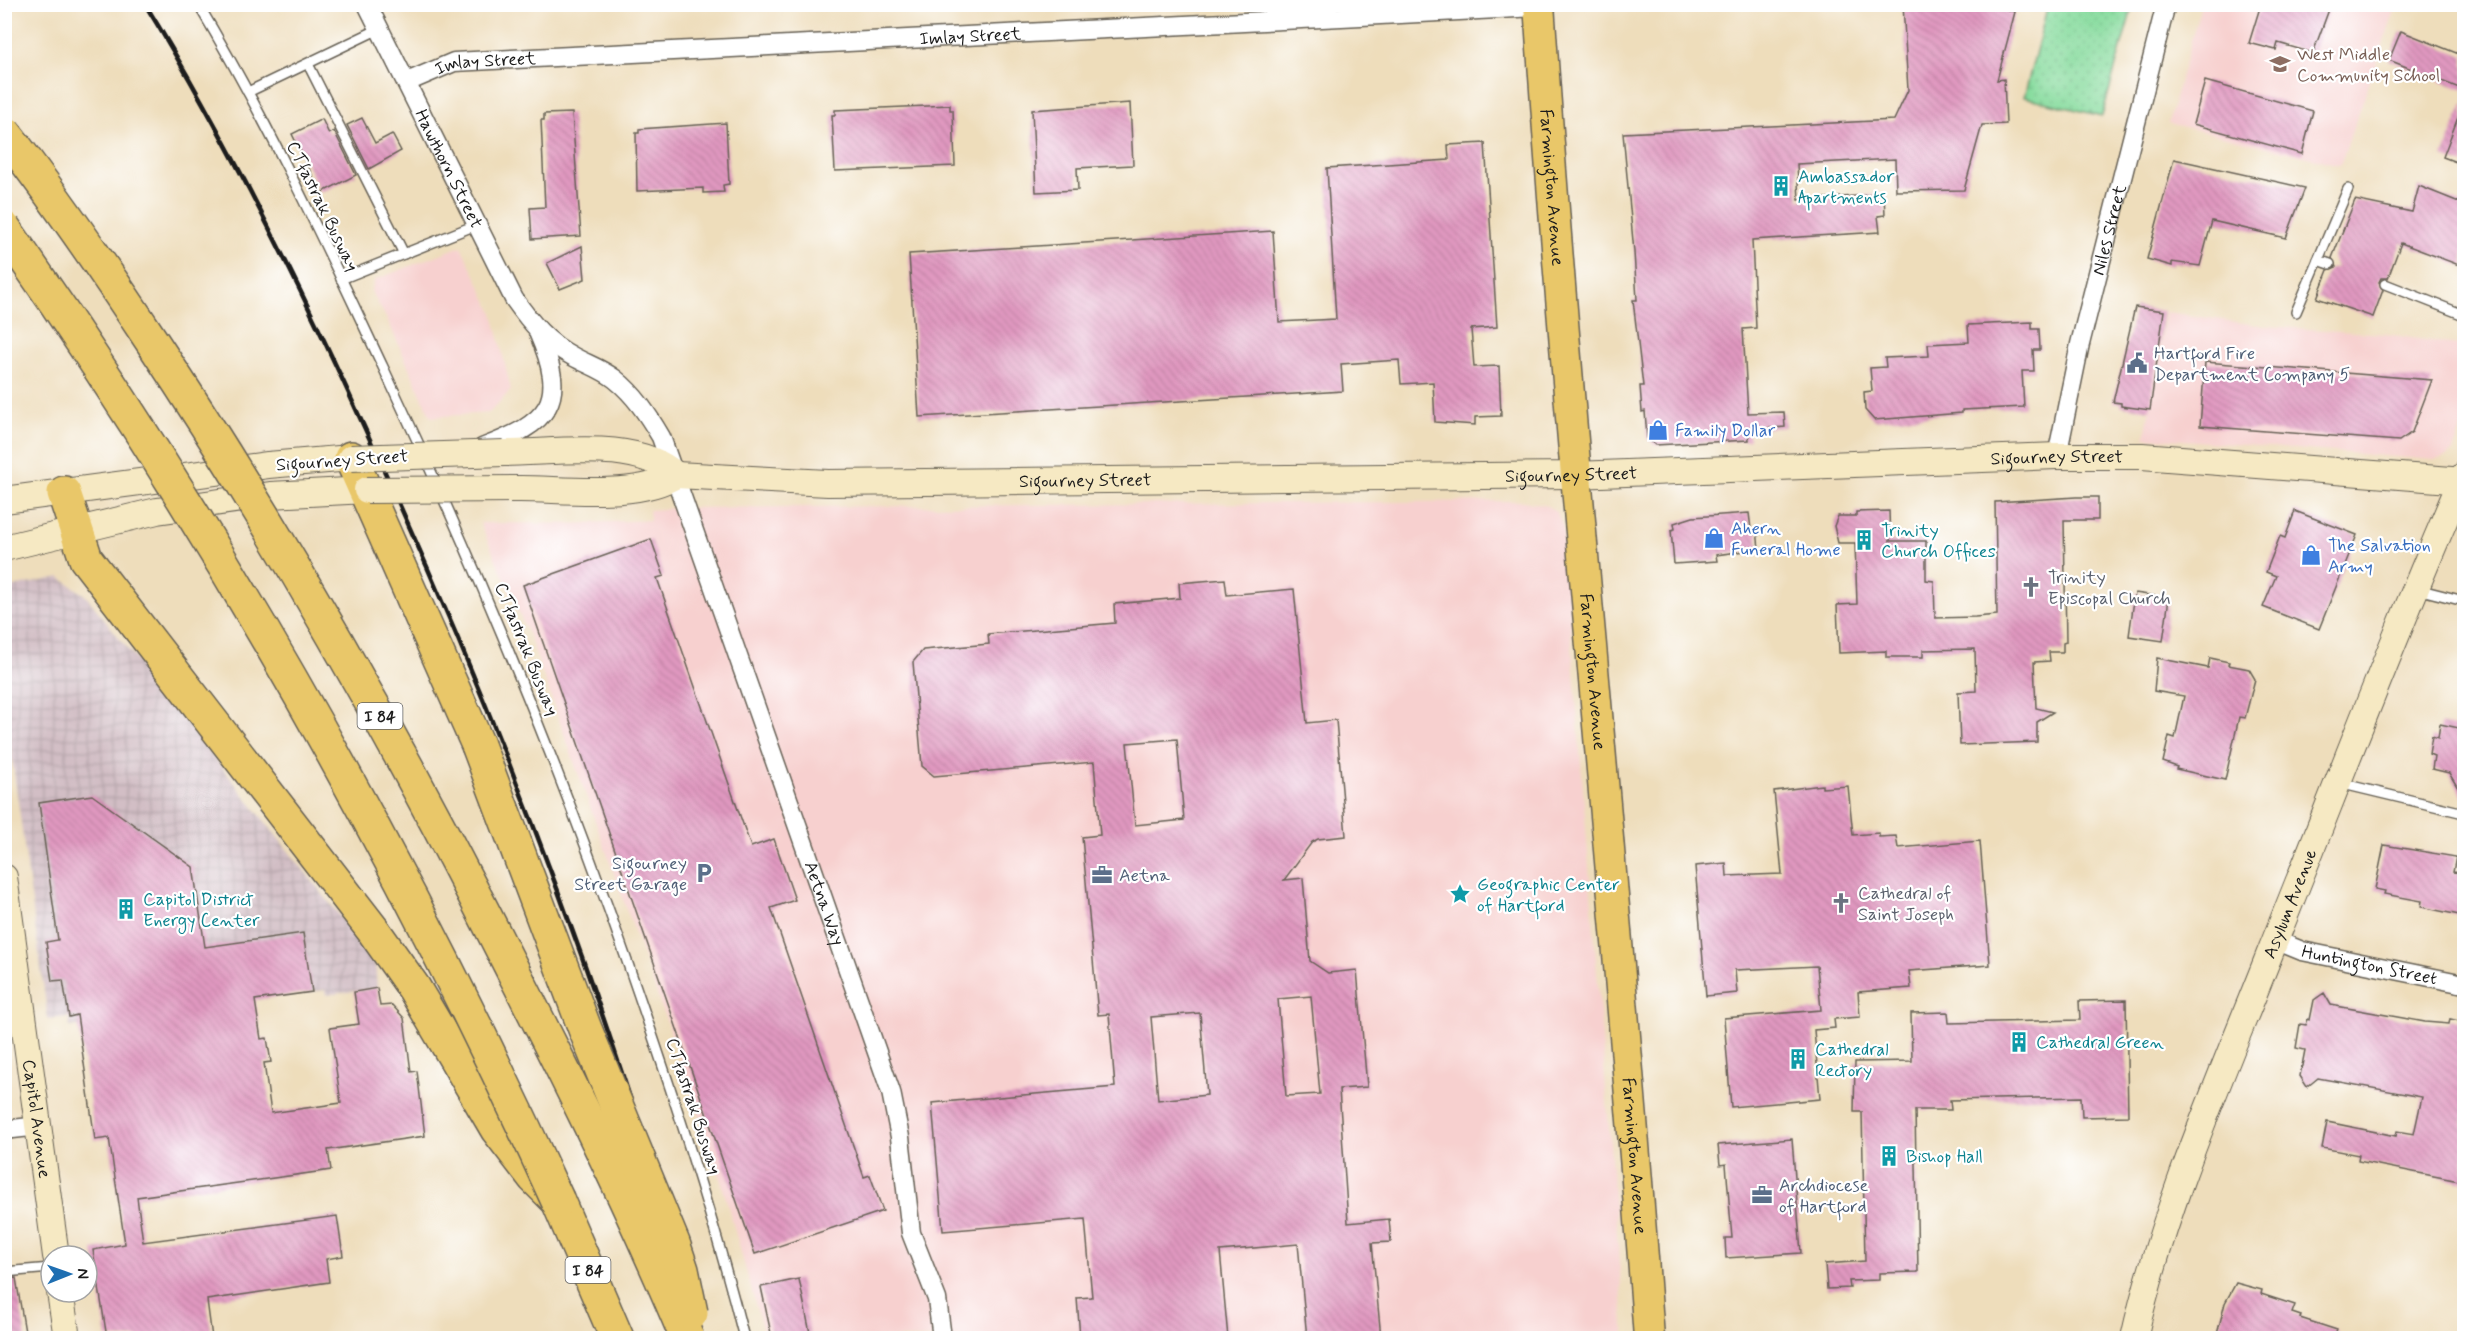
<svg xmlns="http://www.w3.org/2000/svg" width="2469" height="1343" font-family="Mynerve,sans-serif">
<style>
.built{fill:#f7d0cf}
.industrial{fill:url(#industrial-grid)}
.grass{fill:url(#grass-dots);stroke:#517c5c;stroke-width:1.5}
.building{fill:url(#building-back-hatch);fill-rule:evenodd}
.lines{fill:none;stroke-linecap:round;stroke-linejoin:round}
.lane-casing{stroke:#666054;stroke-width:12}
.street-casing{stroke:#666054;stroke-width:21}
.secondary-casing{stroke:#666054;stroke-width:28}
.primary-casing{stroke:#666054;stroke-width:33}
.highway-casing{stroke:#666054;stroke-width:36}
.lane{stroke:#fff;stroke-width:9}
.street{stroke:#fff;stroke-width:18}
.secondary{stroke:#f6e9c3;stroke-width:26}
.primary{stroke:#e9c769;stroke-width:30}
.highway{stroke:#e9c769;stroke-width:33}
.rail{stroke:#1c1c1c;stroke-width:4.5}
.secondary-bridge-casing{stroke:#666054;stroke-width:28;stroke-linecap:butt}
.highway-bridge-casing{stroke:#666054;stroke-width:36;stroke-linecap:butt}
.secondary-bridge{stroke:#f6e9c3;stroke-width:26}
.highway-bridge{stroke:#e9c769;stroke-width:33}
.labels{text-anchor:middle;stroke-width:4.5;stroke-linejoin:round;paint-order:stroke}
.shield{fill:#fff;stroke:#606060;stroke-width:1.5}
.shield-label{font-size:16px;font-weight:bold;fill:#1c1c1c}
.street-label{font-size:18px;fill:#1c1c1c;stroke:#fff}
.education-label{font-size:18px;fill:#785e54;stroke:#fff;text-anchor:start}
.culture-label{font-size:18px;fill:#0d838f;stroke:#fff;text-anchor:start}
.service-label{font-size:18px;fill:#4e5e75;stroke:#fff;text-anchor:start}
.shop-label{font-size:18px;fill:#366cbe;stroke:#fff;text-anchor:start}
.worship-label{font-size:18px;fill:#5b616d;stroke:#fff;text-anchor:start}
</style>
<defs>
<pattern id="industrial-grid" width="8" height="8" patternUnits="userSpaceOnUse" patternTransform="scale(1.5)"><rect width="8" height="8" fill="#d2bec5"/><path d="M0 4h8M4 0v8" fill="none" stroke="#b4a3a9"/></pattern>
<pattern id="grass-dots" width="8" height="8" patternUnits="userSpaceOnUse" patternTransform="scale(1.5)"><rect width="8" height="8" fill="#86db9d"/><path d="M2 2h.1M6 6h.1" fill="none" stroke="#73bb87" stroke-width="1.8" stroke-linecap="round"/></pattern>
<pattern id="building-back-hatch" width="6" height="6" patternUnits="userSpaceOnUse" patternTransform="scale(1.5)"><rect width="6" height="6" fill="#e098c0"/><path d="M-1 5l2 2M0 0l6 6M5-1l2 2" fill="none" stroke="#c082a4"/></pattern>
</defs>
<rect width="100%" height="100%" fill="#fff"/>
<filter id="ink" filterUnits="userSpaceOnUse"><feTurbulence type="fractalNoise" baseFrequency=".0167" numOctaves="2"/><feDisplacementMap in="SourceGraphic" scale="12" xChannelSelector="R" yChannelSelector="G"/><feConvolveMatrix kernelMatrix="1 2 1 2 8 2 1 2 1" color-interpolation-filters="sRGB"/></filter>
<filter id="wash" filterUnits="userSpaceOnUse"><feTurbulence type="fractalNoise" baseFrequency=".008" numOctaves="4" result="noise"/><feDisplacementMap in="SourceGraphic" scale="24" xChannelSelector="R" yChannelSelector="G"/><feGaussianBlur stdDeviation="1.35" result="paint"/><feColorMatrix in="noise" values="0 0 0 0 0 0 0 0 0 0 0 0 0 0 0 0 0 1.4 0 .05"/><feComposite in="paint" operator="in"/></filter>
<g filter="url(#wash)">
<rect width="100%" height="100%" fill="#edb"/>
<g class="built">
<path d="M2201,5H2397L2340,165L2168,123Z"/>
<path d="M461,246L493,313L511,390L489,413L431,417L388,321L371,291L375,280Z"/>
<path d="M2166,312L2263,326L2385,334L2464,346V421L2453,451L2446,457L2434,460L2145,437Z"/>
<path d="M1523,501L1548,506L1557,513L1563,528L1625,1338H765L716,1163L680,1059L530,638L480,523L569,524L650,520L649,510L676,508Z"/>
</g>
<path class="industrial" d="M60,577L86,596L375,960L377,988L326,995L325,990L70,1027L69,1017L48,1019L5,707L4,589Z"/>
<path class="grass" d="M2048,5H2133L2102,116L2024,97Z"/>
<g id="blocks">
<g class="building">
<path d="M1903,4H1992L2015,12L1997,80L2004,79L2006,124L1982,125L1964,190L1896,191L1895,159L1797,164L1799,200L1884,194L1885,215L1878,216L1880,232L1752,240L1756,328L1743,329L1748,413L1784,412L1785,427L1748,430L1749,440L1655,445L1647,438L1645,411L1642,412L1640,386H1643L1633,300H1637L1634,252L1623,133L1894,120L1908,90Z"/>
<path d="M2261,4H2331L2313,53L2278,43L2276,50L2249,43Z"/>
<path d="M2401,31L2464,56V90L2389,60Z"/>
<path d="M2205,81L2313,111L2302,154L2193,124Z"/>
<path d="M1130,103L1133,165L1077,168L1078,190L1036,192L1032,110Z"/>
<path d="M2463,104L2464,105V165L2443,157Z"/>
<path d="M950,105V110H953L955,166L835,171L832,115H835V110Z"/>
<path d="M572,113L581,236L532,239L530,208L545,207L541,120H544V114Z"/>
<path d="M362,118L375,143L392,134L401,151L369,169L347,125Z"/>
<path d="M322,119L329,134L334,131L356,175L321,193L292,134Z"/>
<path d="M726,123L729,184L723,185L724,192L703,193V188L637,191L636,133H639V129Z"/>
<path d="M1485,143L1497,327L1471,329L1474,367L1499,366L1501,416L1475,417V425L1435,422L1433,382L1401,384L1399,360L1341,364L1343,391L919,417L909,254L1273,231L1279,322L1336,319L1327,168L1449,160L1448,145Z"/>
<path d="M2174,159L2305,188L2286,238L2212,221L2200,266L2172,262V266L2147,259Z"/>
<path d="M2419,186L2464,204V267L2401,243L2388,278H2381L2379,282L2383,290L2373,317L2317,298L2328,270L2336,267L2332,258L2355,200L2412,212Z"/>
<path d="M582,246L585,279L560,289L547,263Z"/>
<path d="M2135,307L2164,311L2150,410L2121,406V403L2113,402Z"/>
<path d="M2032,322V329H2039L2040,350H2033L2034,371H2022L2024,407L1962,410V413L1874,420L1865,410L1864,392L1872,391L1870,368L1886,367L1885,358L1929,356L1928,344L1969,342L1968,325Z"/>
<path d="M2205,362L2432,380L2412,432L2399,441L2200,426Z"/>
<path d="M2076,497H2098V520H2064L2066,642L2063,643V652H2049L2050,661L2034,662L2036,708L2053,712L2037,722V742L1960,745L1958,692L1976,691L1975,649L1923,650V657H1886V651L1839,653L1837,605L1857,604L1855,543H1838L1834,526L1838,516H1856V512L1889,511L1890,541H1926V580L1934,581L1935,618L1975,617L1997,615L1995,502Z"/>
<path d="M2295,511L2357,535L2319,629L2263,607L2276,576L2266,572L2280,536L2285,538Z"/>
<path d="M1749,513L1751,529H1757L1759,549L1716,555L1717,561L1674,564L1671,530L1675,529L1674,523L1693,517Z"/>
<path d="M651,539L664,576L657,578L751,847L774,839L795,900L771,908L864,1177L870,1175L883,1211L755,1254L523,585Z"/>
<path d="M1225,579L1227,595L1294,589L1307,723L1336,720L1346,836L1318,839L1312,842L1284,880L1303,878L1310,961L1328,973L1357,970L1367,1087L1339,1089L1348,1223L1389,1219L1391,1242L1372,1243L1381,1338H1307L1298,1244L1220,1251L1228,1338H1080L1077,1298L1092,1297L1085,1219L943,1231L932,1103L1115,1087L1109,1014L1098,1015L1082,837L1100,835L1094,762L934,776L922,766L913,662L923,650L989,644L988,634L1115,623L1114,604L1180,598L1179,583ZM1177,739L1184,820L1135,825L1127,743ZM1311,996L1320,1094L1286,1096L1278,999ZM1200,1013L1207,1095L1158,1100L1151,1017Z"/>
<path d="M2135,593L2169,598L2163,641L2129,636Z"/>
<path d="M2157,658L2208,668L2210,658L2229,662L2228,665L2249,669L2255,679L2245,718L2239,717L2225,780L2176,769L2177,767L2163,762L2169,736L2175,738L2184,696L2154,691Z"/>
<path d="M2440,724L2464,729V798L2449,773L2432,769L2434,756L2429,754L2432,736L2438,738Z"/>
<path d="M1822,785V788L1848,786L1853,835L1879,833V837L1896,836L1898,848L1980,841L1990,965L1909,971L1911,988L1858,992L1860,1017L1834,1019L1835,1028L1814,1030L1820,1099L1731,1107L1724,1018L1821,1010L1817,966L1735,970L1737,993L1706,996L1695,866L1726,863L1727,876L1782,874L1774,791Z"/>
<path d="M92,795L193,867L205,947L303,933L312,992L255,1000L261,1039L267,1038L271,1062L264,1063L271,1113L341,1103L330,1028L359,1024L354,992L377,988L380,1006L392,1005L404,1018L411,1072L417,1071L425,1136L328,1150L331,1170L137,1197L143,1242L337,1216L343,1256L326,1259L329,1282L207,1300L212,1338H107L93,1250L125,1244L109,1138L95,1140L77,1015L69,1017L63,980L52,981L46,942L58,940L39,803Z"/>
<path d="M2384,845L2456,857L2453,872L2464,873V916L2421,907L2422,901L2384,894L2385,891L2375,889Z"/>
<path d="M2324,993L2331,1005L2425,1022L2449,1024L2450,1019L2464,1022V1182L2358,1161L2359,1155L2322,1148L2327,1122L2396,1136L2397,1131L2414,1134L2422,1097L2318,1078L2307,1087L2300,1076L2305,1050L2296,1048L2300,1024L2306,1025L2308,1019L2310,1020L2314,1000Z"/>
<path d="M2126,1000L2128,1116L2082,1117L2081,1097L1950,1100L1951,1110H1915L1918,1272L1879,1273V1280L1849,1281L1850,1288L1827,1289L1825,1264L1865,1261L1862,1112H1854L1855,1062L1912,1061L1911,1013L1948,1012L1949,1023L2080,1020L2079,1001Z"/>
<path d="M1792,1139L1801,1253L1726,1258L1725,1238H1732L1726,1164L1720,1165L1718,1145Z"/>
<path d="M16,1278L26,1338H4V1279Z"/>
<path d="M799,1279L811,1338H772L761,1287Z"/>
<path d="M2236,1283L2262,1290L2261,1294L2295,1305L2292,1313L2301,1316L2300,1318L2337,1330L2334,1338H2311L2295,1334L2294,1338H2216L2225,1303Z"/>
</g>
</g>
</g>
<g filter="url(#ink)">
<use href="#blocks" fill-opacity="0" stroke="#666054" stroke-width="1.5"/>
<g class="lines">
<g class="lane-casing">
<g id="lane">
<path d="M198,4C268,121 325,244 383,367C475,562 557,760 628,964C671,1088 712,1211 744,1338"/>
<path d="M308,64L404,254"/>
<path d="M248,92L379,29"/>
<path d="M2318,260L2348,189"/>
<path d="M341,279L476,225"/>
<path d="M2385,284L2464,315"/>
<path d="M2296,312L2318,260L2330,264"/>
<path d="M2417,589L2464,601"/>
<path d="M2339,783L2464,813"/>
<path d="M4,1272L51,1268"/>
</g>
</g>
<g class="street-casing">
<g id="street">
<path id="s1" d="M367,4L514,299C531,323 547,343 574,357C587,364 602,369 615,379C635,395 648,415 661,437L891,1092L900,1137L911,1233L937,1299L942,1338"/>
<path id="s2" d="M407,82L454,62L1539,7"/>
<path d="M482,448C550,422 569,403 538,332"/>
<path id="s3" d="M2057,456L2080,344L2166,4"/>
<path id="s4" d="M2275,940L2302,951L2464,984"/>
<path d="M4,1130L39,1126"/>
</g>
</g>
<g class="secondary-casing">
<g id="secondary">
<path d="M504,453C556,453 635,438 676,475"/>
<path id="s5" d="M520,489C566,489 638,499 676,475L828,483L1575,475L2057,456H2142L2464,481"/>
<path d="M4,500L268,465L351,458"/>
<path d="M4,548L157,511L270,495L367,490"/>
<path id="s6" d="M4,877L56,1256"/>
<path d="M60,1292L67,1338"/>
<path id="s7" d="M2134,1338C2164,1205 2220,1080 2270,953C2334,794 2395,632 2464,475"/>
</g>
</g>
<g class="primary-casing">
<g id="primary">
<path id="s8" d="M1539,4C1569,450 1617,893 1649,1338"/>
</g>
</g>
<g class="highway-casing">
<g id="highway">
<path d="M351,458L478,745"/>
<path d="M64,493L86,559L373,930L414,988L497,1129L534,1177L558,1201L617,1338"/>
</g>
</g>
<use href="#lane" class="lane"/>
<use href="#street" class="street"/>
<use href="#secondary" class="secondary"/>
<use href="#primary" class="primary"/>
<use href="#highway" class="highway"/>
<path class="rail" d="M145,4C229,141 300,285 366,431C477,671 575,918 653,1170C670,1226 685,1282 701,1338"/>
<g class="secondary-bridge-casing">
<g id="secondary-bridge">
<path d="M351,458L504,453"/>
<path d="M367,490L520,489"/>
</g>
</g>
<g class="highway-bridge-casing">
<g id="highway-bridge">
<path d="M4,132C57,200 106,272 153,343C273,524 380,711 479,904C552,1047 625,1190 687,1338"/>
<path d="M4,228C220,535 403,860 558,1201"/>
<path d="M478,745L585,1029L673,1243L682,1270L691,1313"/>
</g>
</g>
<use href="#secondary-bridge" class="secondary-bridge"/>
<use href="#highway-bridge" class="highway-bridge"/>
</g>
</g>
<defs>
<g id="school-bare" transform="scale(1.62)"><path d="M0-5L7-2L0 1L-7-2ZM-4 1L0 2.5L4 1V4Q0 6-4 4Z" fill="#8d6e63" stroke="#fff" stroke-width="2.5" paint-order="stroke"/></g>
<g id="building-bare" transform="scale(1.62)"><path d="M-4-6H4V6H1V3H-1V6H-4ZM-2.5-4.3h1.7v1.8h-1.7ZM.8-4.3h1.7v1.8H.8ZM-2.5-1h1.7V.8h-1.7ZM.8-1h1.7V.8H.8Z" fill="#0f9aa8" stroke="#fff" stroke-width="2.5" paint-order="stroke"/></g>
<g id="civic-bare" transform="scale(1.62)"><path d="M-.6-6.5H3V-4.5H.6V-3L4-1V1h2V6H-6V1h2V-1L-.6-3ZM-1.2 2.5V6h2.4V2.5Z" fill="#5c6f8a" stroke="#fff" stroke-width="2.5" paint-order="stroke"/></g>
<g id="shop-bare" transform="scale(1.62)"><path d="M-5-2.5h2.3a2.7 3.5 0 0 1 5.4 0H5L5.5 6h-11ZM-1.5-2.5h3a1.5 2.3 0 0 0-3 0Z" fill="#3f7fe0" stroke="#fff" stroke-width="2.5" paint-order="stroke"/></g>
<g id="church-bare" transform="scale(1.62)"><path d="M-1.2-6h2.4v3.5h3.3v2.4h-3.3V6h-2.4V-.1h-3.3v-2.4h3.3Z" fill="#6b7280" stroke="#fff" stroke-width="2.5" paint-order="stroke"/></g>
<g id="parking-bare" transform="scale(1.62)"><path d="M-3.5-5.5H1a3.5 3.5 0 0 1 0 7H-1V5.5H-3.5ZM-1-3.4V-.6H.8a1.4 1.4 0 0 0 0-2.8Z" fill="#5c6f8a" stroke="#fff" stroke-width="2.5" paint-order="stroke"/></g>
<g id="office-bare" transform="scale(1.62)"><path d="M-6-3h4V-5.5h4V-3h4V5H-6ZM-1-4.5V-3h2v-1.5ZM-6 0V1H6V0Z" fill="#5c6f8a" stroke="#fff" stroke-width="2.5" paint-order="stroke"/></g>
<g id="sight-bare" transform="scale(1.62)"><path d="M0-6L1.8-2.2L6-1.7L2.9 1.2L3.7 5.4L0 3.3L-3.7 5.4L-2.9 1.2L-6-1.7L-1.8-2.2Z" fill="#0f9aa8" stroke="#fff" stroke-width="2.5" paint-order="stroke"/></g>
</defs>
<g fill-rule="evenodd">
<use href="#school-bare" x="2280" y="64"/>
<use href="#building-bare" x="1781" y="186"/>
<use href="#civic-bare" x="2137" y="363"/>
<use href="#shop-bare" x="1658" y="430"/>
<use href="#shop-bare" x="1714" y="538"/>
<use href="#building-bare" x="1864" y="540"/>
<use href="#shop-bare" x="2311" y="555"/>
<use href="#church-bare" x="2031" y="587"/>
<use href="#parking-bare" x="704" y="873"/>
<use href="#office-bare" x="1102" y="875"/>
<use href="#sight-bare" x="1460" y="894"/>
<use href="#church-bare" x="1841" y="903"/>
<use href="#building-bare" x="126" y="909"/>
<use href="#building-bare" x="2019" y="1042"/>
<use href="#building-bare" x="1798" y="1059"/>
<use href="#building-bare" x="1889" y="1156"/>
<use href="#office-bare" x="1762" y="1195"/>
</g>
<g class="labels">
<g class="shield">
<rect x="357.5" y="703" width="45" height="26" rx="4.5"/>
<rect x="565.5" y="1257" width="45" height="26" rx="4.5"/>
</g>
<g class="shield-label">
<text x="380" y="722">I 84</text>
<text x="588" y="1276">I 84</text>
</g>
<g class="street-label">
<text dy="6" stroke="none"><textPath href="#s2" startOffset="568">Imlay Street</textPath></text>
<text dy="6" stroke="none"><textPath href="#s2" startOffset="82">Imlay Street</textPath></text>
<text dy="6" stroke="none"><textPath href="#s1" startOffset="184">Hawthorn Street</textPath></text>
<text dy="6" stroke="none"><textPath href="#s8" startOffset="184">Farmington Avenue</textPath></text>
<text transform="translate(323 206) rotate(64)" y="6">CTfastrak Busway</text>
<text dy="6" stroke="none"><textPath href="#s3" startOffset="232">Niles Street</textPath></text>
<text dy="6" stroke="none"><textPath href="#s5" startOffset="1540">Sigourney Street</textPath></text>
<text transform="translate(342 460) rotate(-4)" y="6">Sigourney Street</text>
<text dy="6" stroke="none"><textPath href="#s5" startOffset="1054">Sigourney Street</textPath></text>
<text dy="6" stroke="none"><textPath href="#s5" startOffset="568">Sigourney Street</textPath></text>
<text transform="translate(527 649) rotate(68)" y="6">CTfastrak Busway</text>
<text dy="6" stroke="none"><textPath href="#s8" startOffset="670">Farmington Avenue</textPath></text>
<text dy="6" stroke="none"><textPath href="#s1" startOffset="1029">Aetna Way</textPath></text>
<text dy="6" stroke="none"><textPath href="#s7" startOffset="462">Asylum Avenue</textPath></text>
<text dy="6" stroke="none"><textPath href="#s4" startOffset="98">Huntington Street</textPath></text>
<text transform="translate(694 1106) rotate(72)" y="6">CTfastrak Busway</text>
<text dy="6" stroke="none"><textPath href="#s6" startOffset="244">Capitol Avenue</textPath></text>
<text dy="6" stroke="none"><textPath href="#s8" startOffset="1156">Farmington Avenue</textPath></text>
</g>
<g class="education-label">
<text x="2297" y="60">West Middle<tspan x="2297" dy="21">Community School</tspan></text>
</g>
<g class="culture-label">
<text x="1798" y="182">Ambassador<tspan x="1798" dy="21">Apartments</tspan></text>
<text x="1881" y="536">Trinity<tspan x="1881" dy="21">Church Offices</tspan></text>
<text x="1477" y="890">Geographic Center<tspan x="1477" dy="21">of Hartford</tspan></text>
<text x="143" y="905">Capitol District<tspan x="143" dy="21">Energy Center</tspan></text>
<text x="2036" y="1048">Cathedral Green</text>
<text x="1815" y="1055">Cathedral<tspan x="1815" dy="21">Rectory</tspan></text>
<text x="1906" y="1162">Bishop Hall</text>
</g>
<g class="service-label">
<text x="2154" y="359">Hartford Fire<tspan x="2154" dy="21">Department Company 5</tspan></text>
<text x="687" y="869" text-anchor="end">Sigourney<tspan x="687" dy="21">Street Garage</tspan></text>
<text x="1119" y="881">Aetna</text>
<text x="1779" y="1191">Archdiocese<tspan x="1779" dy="21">of Hartford</tspan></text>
</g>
<g class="shop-label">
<text x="1675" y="436">Family Dollar</text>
<text x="1731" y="534">Ahern<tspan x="1731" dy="21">Funeral Home</tspan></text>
<text x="2328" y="551">The Salvation<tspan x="2328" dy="21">Army</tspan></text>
</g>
<g class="worship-label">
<text x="2048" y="583">Trinity<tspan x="2048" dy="21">Episcopal Church</tspan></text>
<text x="1858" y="899">Cathedral of<tspan x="1858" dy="21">Saint Joseph</tspan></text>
</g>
</g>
<rect width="2469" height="1343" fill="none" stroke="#fff" stroke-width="24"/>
<g transform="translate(69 1274) rotate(89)"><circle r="28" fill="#ffffff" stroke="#a4a4a4" stroke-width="1.5"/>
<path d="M0-4.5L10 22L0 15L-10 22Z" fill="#1f6fb2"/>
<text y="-9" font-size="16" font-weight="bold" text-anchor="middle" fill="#1c1c1c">N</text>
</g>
</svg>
